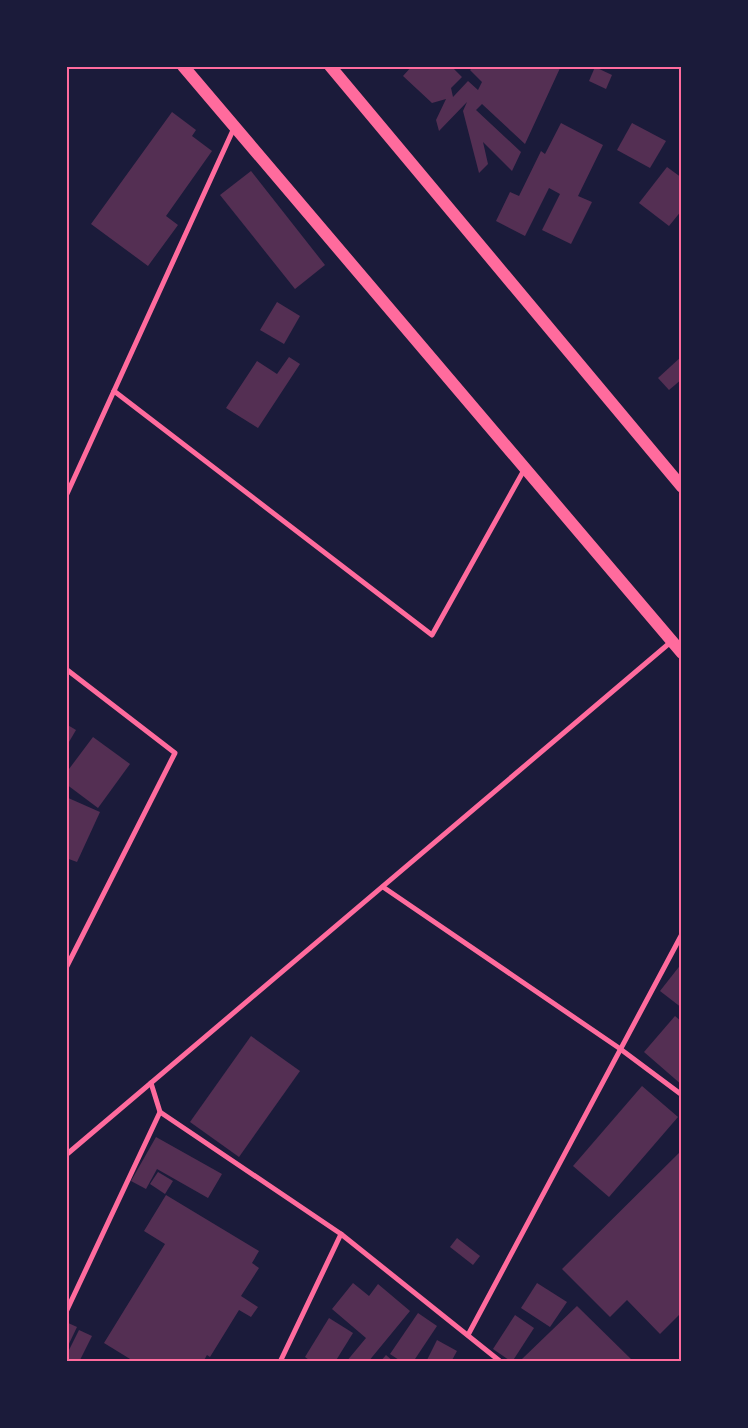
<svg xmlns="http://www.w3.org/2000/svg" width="748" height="1428" font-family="'Noto Sans',sans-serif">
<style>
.building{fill:#542f53}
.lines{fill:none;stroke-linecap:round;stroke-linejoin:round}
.minor{stroke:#ff6b9d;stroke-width:5}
.primary{stroke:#ff6b9d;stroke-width:12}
.neatline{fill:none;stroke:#ff6b9d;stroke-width:2}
</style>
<rect width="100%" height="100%" fill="#1b1b3a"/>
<g class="building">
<path d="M412,66H451L462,77L451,88L453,97L468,81L478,90L482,82L470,70L474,66H561L525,144L482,104L476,110L521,152L512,171L483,142L488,164L479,173L463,111L467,102L439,131L436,120L446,99L432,103L403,76Z"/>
<path d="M595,67L612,75L606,89L589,81Z"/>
<path d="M172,112L196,130L192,136L212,151L166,216L178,225L148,266L91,224Z"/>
<path d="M561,123L603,145L578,196L592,202L571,244L542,230L560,194L549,188L525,236L496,221L510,192L519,196L541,151L545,154Z"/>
<path d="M632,123L666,141L650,168L617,150Z"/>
<path d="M667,167L682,178V210L669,226L639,203Z"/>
<path d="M251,171L325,265L295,289L220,195Z"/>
<path d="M277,302L300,316L284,344L260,330Z"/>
<path d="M682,356V379L669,390L658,378Z"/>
<path d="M289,357L300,364L258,428L226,408L257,361L277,374Z"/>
<path d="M66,724L76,730L66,747Z"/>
<path d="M93,737L130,764L98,808L66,784V773Z"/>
<path d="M66,797L100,812L77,862L66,858Z"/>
<path d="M682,963V1008L660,991Z"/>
<path d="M675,1016L682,1022V1085L644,1052Z"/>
<path d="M251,1036L300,1071L239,1157L190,1122Z"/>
<path d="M642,1086L678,1117L609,1197L573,1166Z"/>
<path d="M156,1137L222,1174L208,1198L157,1169L146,1189L131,1181Z"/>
<path d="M682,1150V1312L660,1334L627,1300L610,1317L562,1269Z"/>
<path d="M158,1172L173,1181L165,1194L150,1184Z"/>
<path d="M166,1195L259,1251L252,1263L259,1268L241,1296L258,1307L251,1317L239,1310L210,1357L207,1355L203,1362H135L104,1343L165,1244L144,1231Z"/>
<path d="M457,1238L480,1256L473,1265L450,1247Z"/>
<path d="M353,1283L369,1296L378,1284L410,1311L368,1362H346L366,1338L332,1309Z"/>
<path d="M537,1283L567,1302L550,1327L521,1308Z"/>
<path d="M577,1306L634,1362H525L522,1359Z"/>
<path d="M418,1313L437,1326L413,1362H402L390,1354Z"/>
<path d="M515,1315L534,1328L512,1362L493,1349Z"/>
<path d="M329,1318L353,1333L335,1362H312L305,1357Z"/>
<path d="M66,1322L77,1327L66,1350Z"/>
<path d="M79,1330L92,1336L79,1362H66V1356Z"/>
<path d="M437,1340L457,1351L451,1362H426Z"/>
<path d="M386,1355L394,1362H380Z"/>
</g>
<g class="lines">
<g class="minor">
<path d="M114,391L432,635L524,470"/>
<path d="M66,496L234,128"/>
<path d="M66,669L175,753L66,968"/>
<path d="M383,887L619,1048L682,1095"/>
<path d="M151,1083L160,1112L341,1234L501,1362"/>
<path d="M66,1155L672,641"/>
<path d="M66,1312L160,1112"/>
<path d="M468,1335L682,934"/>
<path d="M280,1362L341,1234"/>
</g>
<g class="primary">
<path d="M183,66L682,653"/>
<path d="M330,66L682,487"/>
</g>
</g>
<rect width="748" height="1428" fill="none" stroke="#1b1b3a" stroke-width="135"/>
<rect x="68" y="68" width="612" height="1292" class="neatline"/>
</svg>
